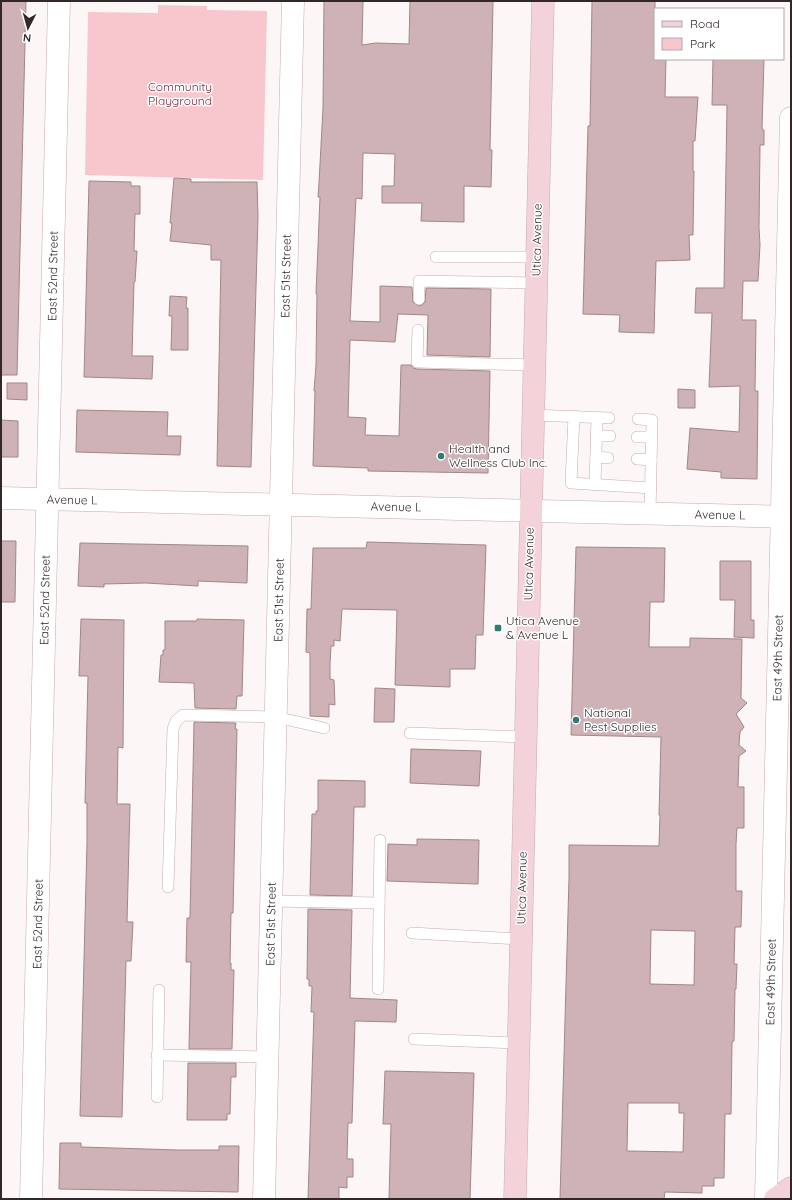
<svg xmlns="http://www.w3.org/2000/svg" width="792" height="1200" font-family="Quicksand,sans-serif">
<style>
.green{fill:#f8c6cd}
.building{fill:#cfb2b5;stroke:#a18689;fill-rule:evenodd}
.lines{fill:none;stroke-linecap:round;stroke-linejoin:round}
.lane-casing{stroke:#c7abae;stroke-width:12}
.street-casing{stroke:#c7abae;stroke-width:23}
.secondary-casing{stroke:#c7abae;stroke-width:23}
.lane{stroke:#fff;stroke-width:11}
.street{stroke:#fff;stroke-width:22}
.secondary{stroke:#f3d3d9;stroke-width:22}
.poi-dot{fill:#317a76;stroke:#fff;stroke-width:1.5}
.labels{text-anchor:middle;stroke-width:3;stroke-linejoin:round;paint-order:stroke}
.park-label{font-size:12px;fill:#772d3d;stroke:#fff}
.street-label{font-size:12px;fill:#332829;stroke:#fff}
.poi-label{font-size:12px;fill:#332829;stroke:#fff;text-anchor:start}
</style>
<rect width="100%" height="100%" fill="#fcf6f7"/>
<path class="green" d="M158,5L207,6V10L267,11L263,180L85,175L88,12L158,13Z"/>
<g class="building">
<path d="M1,1H26L17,375H1Z"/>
<path d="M324,1H363L362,45L376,43L409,44L410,1H493L490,150H492L491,187L464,186V222L421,221L422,203H382V186H394L395,154L363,153L362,199L356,198L350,321L380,322V286L412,287L413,302L419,306L422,305L425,302L426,288L491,289L490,357L427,355L428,315L398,314L395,342L350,340L348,417L366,418L365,435L399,436L401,365H411L413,368L417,369L490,371L488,473L368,471V468L313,466L315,391H314L316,365L317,294H316L320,197H318L319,183L323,108Z"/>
<path d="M592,1H655V59H666L665,97H698L695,141H693V171H694L693,235H689L690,260L656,261L654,333L619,332L620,315L583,314L588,126H590Z"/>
<path d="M713,59H764L762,129L764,130V145H760L759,228L760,245L758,281H743L742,320H756L755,391H758L757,479L721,478V472L687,469L690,428L739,432L740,386L709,387L712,313H695L696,288H724L727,105H712Z"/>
<path d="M174,178L191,179V182H257L258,216L251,467L217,466L221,260H211V245L170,241L172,223H170Z"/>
<path d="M89,181L131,182V186H140V214H135L134,251H137L135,282H134L132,356H153L152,379L84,377Z"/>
<path d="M170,296L187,297L186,308H188V350H171L172,316H169Z"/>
<path d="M7,383H27V400L7,399Z"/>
<path d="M678,389L695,390V408H678Z"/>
<path d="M77,410L168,412L167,436H181L180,455L76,452Z"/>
<path d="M1,420L18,421V457H1Z"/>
<path d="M1,541H16L15,602H1Z"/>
<path d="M367,542L486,545L483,635H476L475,669H450V687L395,685L397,610L342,609L340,641L334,640V646H331L330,664V679L334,680L335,705L329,704V717L310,716V653L306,652L307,609H311L313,548H366Z"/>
<path d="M80,543L248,546L247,583L198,581V586L146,583L104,584V587L78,586Z"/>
<path d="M576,547L665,548L664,602H650L649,647H690V638L742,639L741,698L747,703L736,714L744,727L740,732L739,745L746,751L739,756L738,787H744V828H737L736,844V891H742L741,927H735L734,964H737L736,989H735L734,1041L732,1042L731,1114H725L724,1178H714V1186H702V1193L665,1192L664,1199H560L569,878V845L659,846L660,815H659L661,737L571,735ZM651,930L695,931L694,985L650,984ZM628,1103H679V1113H684L683,1152L627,1151Z"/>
<path d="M720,561H751V620H754V638L734,637L735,600H720Z"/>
<path d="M81,619L124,620L123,748L118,747L117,804H130L127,922H133L131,961H126L122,1117L80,1116L87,843V803H85L88,676H79Z"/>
<path d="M197,619L244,620L242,696H237L236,709L195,708L194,683L159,682L161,655H163V650H165V621H197Z"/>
<path d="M375,688L395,689L394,722H374Z"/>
<path d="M194,722L236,723L235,729H237L233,913H231L230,963H231V970H234L232,1049H189L191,962H186L187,918H190Z"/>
<path d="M411,749L481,751L479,786L410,783Z"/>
<path d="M318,780L365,781V807H354L352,896L310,895L312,814H316V811H318Z"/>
<path d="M417,839L479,840L478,884L387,881L388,844L417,845Z"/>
<path d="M308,909L352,910L350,998L397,1000L396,1022L355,1021L352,1123H348L347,1159H353V1177H347V1188L339,1187V1199H308L314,1012H311L312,986H309V979H307Z"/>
<path d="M188,1063H236V1077H231L230,1114H227V1120H187Z"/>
<path d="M385,1071L474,1073L470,1199H389L391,1124H383Z"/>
<path d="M60,1143H81V1147L179,1150H219V1146H239L238,1192L59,1189Z"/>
</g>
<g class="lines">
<g class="lane-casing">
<g id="lane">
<path d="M436,257H537"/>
<path d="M419,299V281L536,283"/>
<path d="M418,330L417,362L534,365"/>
<path d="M533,415L609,418"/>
<path d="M574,416L571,483L651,488"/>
<path d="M638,419L652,420L650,514"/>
<path d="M596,436H610"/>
<path d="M637,437H652"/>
<path d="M596,457L608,458"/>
<path d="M637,459L651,460"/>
<path d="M595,484L597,418"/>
<path d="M410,733L525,737"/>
<path d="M168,887L173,729L176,721L183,715L276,717L324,728"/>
<path d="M271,901L379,903"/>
<path d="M412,933L521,939"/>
<path d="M378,989L380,840"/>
<path d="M414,1039L519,1043"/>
<path d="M157,1055L268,1057"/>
<path d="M157,1097L159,990"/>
</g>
</g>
<g class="street-casing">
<g id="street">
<path d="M1,498L791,517"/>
<path d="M31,1199L59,1"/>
<path d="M264,1199L293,1"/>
<path d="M766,1199L791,118"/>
</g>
</g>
<g class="secondary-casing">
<g id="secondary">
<path d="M515,1199L543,1"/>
<path d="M775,1199L791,1188"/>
</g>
</g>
<use href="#lane" class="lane"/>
<use href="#street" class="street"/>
<use href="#secondary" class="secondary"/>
</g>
<g class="poi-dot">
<circle cx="441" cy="456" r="4"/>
<rect x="494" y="624" width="8" height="8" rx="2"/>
<circle cx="576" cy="720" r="4"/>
</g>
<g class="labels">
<g class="park-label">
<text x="180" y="91">Community<tspan x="180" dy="14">Playground</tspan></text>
</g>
<g class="street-label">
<text transform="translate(537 240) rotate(-89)" y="4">Utica Avenue</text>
<text transform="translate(53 276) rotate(-89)" y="4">East 52nd Street</text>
<text transform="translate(286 276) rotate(-89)" y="4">East 51st Street</text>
<text transform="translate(72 500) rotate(1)" y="4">Avenue L</text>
<text transform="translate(396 507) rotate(1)" y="4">Avenue L</text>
<text transform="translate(720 515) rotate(1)" y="4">Avenue L</text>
<text transform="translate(529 564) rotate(-89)" y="4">Utica Avenue</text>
<text transform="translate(45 600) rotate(-89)" y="4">East 52nd Street</text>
<text transform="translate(279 600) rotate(-89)" y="4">East 51st Street</text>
<text transform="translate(778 658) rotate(-89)" y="4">East 49th Street</text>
<text transform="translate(522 888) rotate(-89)" y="4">Utica Avenue</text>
<text transform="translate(38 924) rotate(-89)" y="4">East 52nd Street</text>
<text transform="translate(271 924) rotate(-89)" y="4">East 51st Street</text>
<text transform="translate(771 982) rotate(-89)" y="4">East 49th Street</text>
</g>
<g class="poi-label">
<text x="449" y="453">Health and<tspan x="449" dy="14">Wellness Club Inc.</tspan></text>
<text x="506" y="625">Utica Avenue<tspan x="506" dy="14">&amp; Avenue L</tspan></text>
<text x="584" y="717">National<tspan x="584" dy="14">Pest Supplies</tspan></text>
</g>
</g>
<rect width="792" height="1200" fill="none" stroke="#332829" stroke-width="4"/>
<rect x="654" y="8" width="130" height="52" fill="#ffffff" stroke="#ada9a9"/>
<rect x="662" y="21" width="20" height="6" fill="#f3d3d9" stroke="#ada9a9"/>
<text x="690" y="28" font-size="12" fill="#332829">Road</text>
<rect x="662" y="38" width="20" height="12" fill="#f8c6cd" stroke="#ada9a9"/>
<text x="690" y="48" font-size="12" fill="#332829">Park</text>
<g transform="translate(28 28) rotate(186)" stroke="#ffffff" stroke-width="3" paint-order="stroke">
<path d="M0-3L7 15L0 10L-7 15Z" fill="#332829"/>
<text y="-6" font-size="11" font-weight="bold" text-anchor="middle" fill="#332829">N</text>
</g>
</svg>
